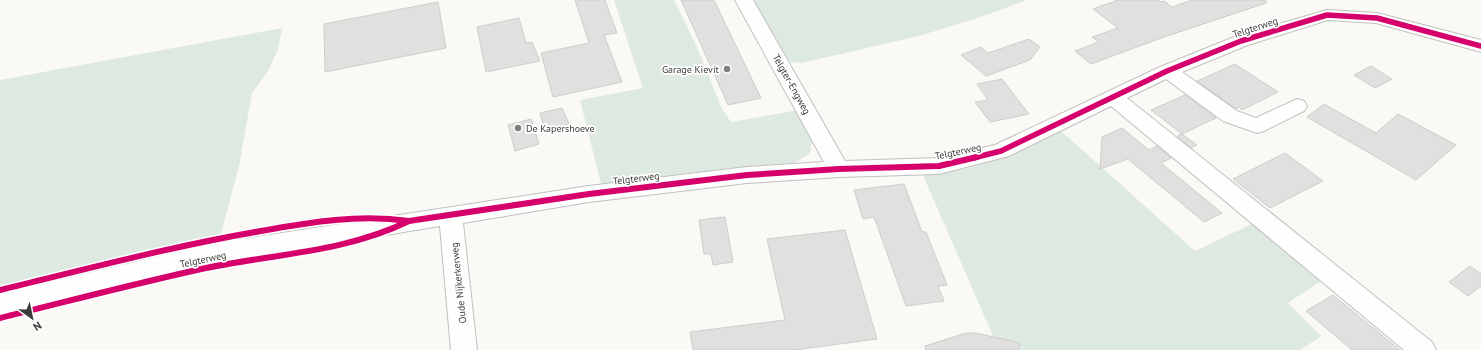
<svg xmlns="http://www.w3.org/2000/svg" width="1481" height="350" font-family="'PT Sans',sans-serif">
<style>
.green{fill:#deeae1}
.building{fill:#e2e0df;stroke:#cecdcc}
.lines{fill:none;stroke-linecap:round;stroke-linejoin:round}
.minor-casing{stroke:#c1c0bd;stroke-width:2}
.minor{fill:#fefefe;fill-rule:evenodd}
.cycleway-far1-casing{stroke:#fff;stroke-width:8}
.cycleway-casing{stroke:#fff;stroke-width:9}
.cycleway-far1{stroke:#d6006c;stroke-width:5.5}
.cycleway{stroke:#d6006c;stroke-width:6}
.poi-dot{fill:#7f7e7b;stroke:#fff;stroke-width:1.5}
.labels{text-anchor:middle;stroke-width:3.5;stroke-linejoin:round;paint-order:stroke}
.street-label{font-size:10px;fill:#3c3b39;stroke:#fff}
.poi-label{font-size:10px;fill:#3c3b39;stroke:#fff;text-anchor:end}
</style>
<rect width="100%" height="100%" fill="#fbf9f6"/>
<g class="green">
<path d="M614,0H674L697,47L722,109L731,122L799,110L812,141L810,153L795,163L602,188L580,100L643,88Z"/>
<path d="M753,0H1027L981,17L919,36L802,63L790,62Z"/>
<path d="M282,28L278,50L268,71L252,93L239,166L221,234L0,287V80Z"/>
<path d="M1060,130L1195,251L1262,219L1328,276L1288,303L1321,336L1301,350H999L922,173C936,172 951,172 965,169C998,161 1029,145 1060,130Z"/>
</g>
<g class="building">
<path d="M575,0H605L617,33L604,35L622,82L553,97L541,53L589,43Z"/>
<path d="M681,0H714L761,98L728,105Z"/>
<path d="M1118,0H1158L1161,2L1164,1L1172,7L1192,0H1266V3L1164,37L1091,64L1075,51L1099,42L1092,37L1118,28L1093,9Z"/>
<path d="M438,2L446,48L325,72L324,24Z"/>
<path d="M519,18L526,43L532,42L540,61L486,72L477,27Z"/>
<path d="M1029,39L1040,47L1030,60L986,76L961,55L981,47L988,53Z"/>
<path d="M1235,64L1278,92L1242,110L1239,107L1236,109L1197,81Z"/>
<path d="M1371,66L1392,79L1375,88L1354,75Z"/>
<path d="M1002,79L1029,114L990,122L975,102L988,100L977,84Z"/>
<path d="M1185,95L1216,118L1182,134L1197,145L1191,148L1177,136L1182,134L1151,110Z"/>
<path d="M1324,104L1376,133L1398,114L1456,145L1416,180L1307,117Z"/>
<path d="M562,108L569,124L545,131L540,113Z"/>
<path d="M531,119L539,144L515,151L508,125Z"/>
<path d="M1122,128L1149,150L1157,146L1171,158L1161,163L1222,213L1204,222L1128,159L1100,169L1102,137Z"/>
<path d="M1285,153L1323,181L1270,208L1233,179Z"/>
<path d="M904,184L922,232H926L947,285L938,286L944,301L906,306L874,217L863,219L854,190Z"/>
<path d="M725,217L733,262L713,265L711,254H704L699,220Z"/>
<path d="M845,230L877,339L794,350H693L690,332L785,320L767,239Z"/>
<path d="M1470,266L1481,274V286L1468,296L1449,282Z"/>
<path d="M1333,295L1400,350H1352L1306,311Z"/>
<path d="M966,333H976L1020,343L1019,350H926L925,346Z"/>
</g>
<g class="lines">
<g class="minor-casing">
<path id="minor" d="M735,0H753L845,161L939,158L995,145L1160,67L1234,37L1327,10L1377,13L1481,40V52L1376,23L1328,20L1248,45L1182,72L1237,111L1256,118L1297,99L1304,101L1307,106L1304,111L1264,131L1257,133L1223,121L1166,79L1127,98L1432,342L1436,350H1404L1111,106L1009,156L939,174L839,177L747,183L589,202L463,223L477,350H451L440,226L210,264L0,316V294L210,244L589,186L747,167L824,162Z"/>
</g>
<use href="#minor" class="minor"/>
<g class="cycleway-far1-casing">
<path id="cycleway-far1" d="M973,158L1001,151L1167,71L1241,41L1327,15L1377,18L1481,46"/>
</g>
<g class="cycleway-casing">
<g id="cycleway">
<path d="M0,290C87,269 173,246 261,231C311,222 359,214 409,221"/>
<path d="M0,318C69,301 137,283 206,268C274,254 346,252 409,221L589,194L747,175L839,169L939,166L977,157"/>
</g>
</g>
<use href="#cycleway-far1" class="cycleway-far1"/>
<use href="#cycleway" class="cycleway"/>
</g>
<g class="poi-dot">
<circle cx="727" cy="69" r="4"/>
<circle cx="518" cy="128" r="4"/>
</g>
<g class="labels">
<g class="street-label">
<text transform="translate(1255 27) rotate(-18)" y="4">Telgterweg</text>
<text transform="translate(792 84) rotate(61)" y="4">Telgter-Engweg</text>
<text transform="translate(958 151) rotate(-12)" y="4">Telgterweg</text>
<text transform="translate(636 178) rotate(-7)" y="4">Telgterweg</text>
<text transform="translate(203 259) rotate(-12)" y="4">Telgterweg</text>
<text transform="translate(458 283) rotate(-96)" y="4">Oude Nijkerkerweg</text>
</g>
<g class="poi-label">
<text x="719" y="73">Garage Kievit</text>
<text x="526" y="132" text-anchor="start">De Kapershoeve</text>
</g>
</g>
<g transform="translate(32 318) rotate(147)" stroke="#ffffff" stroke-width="3" paint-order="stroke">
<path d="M0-3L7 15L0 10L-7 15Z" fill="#3c3b39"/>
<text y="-6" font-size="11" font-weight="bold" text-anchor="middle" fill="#3c3b39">N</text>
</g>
</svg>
